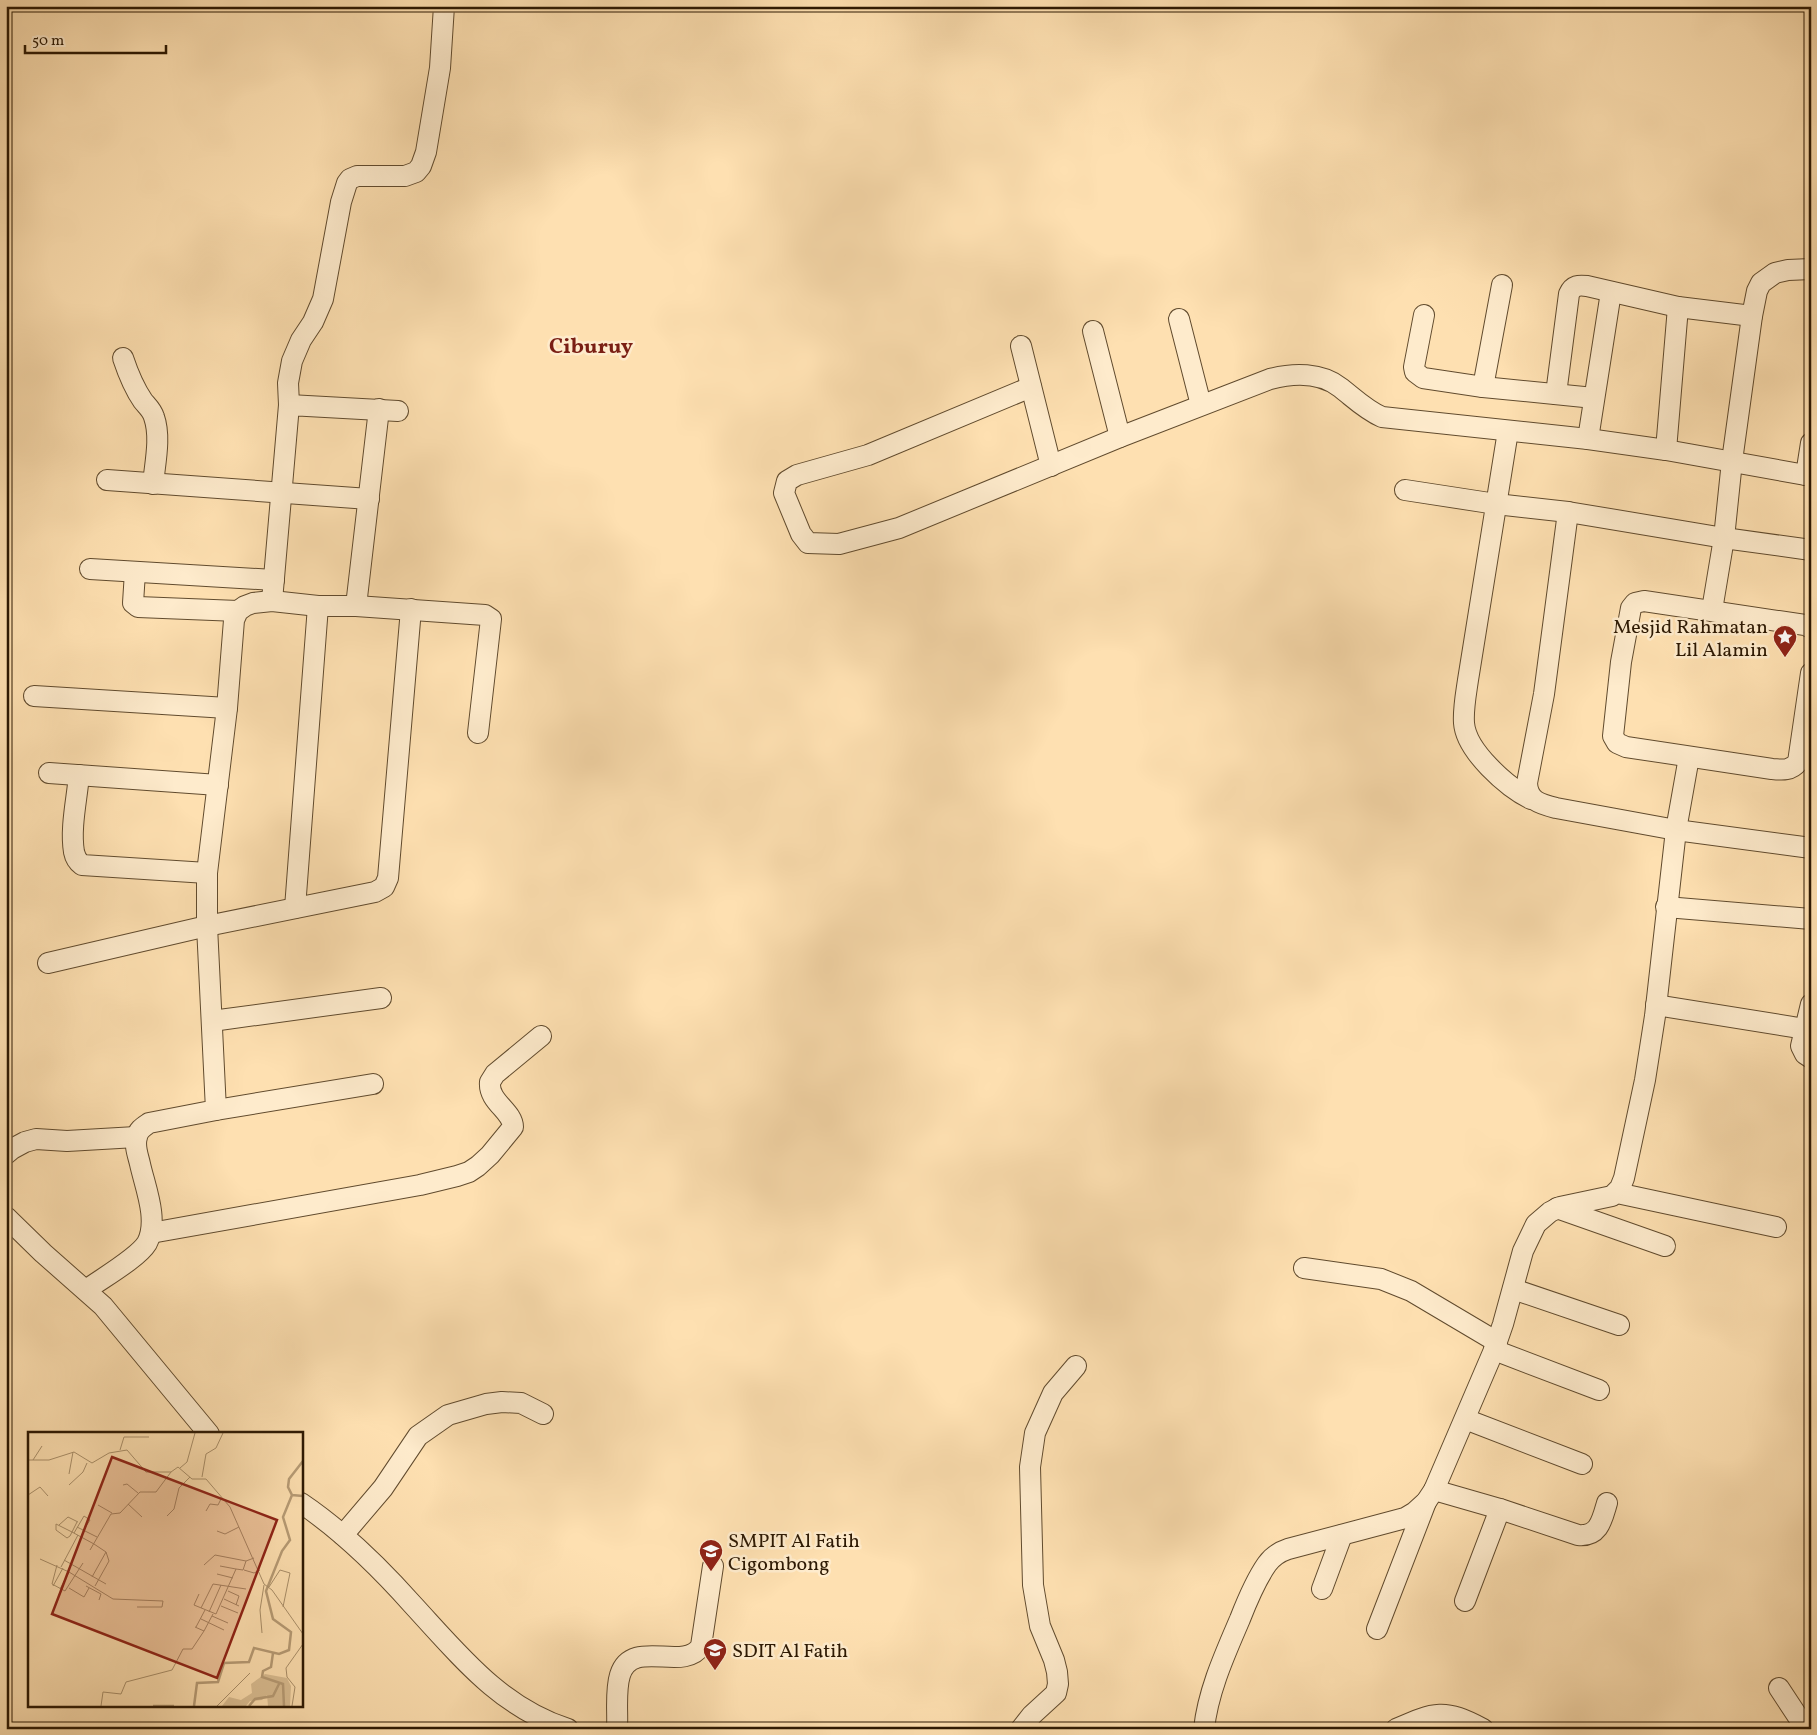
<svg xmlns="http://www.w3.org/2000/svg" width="1817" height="1735" font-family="Vollkorn,serif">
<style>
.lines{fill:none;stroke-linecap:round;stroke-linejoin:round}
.minor-casing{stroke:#614b2e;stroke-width:22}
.minor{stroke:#feebcc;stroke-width:20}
.labels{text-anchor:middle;stroke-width:5;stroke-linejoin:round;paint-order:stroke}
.poi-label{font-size:20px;fill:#2d1903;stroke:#feebcc;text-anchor:start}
.quarter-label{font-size:22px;font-weight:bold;fill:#7a1f14;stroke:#feebcc}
.inset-river{fill:none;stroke:#b79c76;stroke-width:2.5}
.inset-road{fill:none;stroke:#aa906b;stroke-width:1}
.view{fill:#8f2418;fill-opacity:0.15;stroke:#8f2418;stroke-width:2.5}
.inset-edge{fill:none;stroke:#2d1903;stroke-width:2.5}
</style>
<rect width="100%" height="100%" fill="#fee0b1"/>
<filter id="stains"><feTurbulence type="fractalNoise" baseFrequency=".004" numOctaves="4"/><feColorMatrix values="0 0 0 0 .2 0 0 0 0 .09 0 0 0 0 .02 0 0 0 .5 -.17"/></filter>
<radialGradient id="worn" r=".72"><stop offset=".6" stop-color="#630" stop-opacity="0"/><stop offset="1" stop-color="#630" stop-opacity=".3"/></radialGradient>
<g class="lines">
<g class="minor-casing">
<g id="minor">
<path d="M1424,315L1414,367L1415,372L1423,378L1483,387L1594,398"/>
<path d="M1179,319L1201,405"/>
<path d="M1093,331L1120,437"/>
<path d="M1021,346L1051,466"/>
<path d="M123,358C128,373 134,388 143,401C147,406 152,410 154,417C161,437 155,463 153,484"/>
<path d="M1031,387L868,455L797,475L787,481L784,493L801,534L808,543L839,544L899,528L1120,437L1270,379C1293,373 1321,372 1341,388C1355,399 1366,410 1382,417L1588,439L1666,450L1811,476"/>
<path d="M1483,387L1502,285"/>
<path d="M1556,394L1569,294C1573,285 1579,285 1587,286L1678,307L1752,316"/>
<path d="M289,405L288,383L292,361L301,340L313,322L323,299L341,202L347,183L350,179L357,176H405L416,172L421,166L426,152L440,68L444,6"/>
<path d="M1508,431L1468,680C1466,694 1463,709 1464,723C1466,751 1507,787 1531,799"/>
<path d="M1588,439L1611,292"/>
<path d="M1666,450L1678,307"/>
<path d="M1806,475L1811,443"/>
<path d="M107,480L369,499"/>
<path d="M1405,490L1496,504L1568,512L1724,538L1811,550"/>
<path d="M1568,512L1544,694L1527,783C1528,801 1540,804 1556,808L1676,830L1811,848"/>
<path d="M90,569L274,580"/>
<path d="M135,572L133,603L138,607L238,611"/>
<path d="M272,601L289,405L398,411"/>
<path d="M356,606L379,409"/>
<path d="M1712,610L1724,538L1732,461L1752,316L1757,291L1761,283L1775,273L1788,270L1811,269"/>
<path d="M1811,628L1805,625L1644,601L1635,603L1631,608L1621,662L1613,736L1617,743L1626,747L1772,769C1782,770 1791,771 1798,762L1811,673"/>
<path d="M34,696L227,708"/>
<path d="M49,773L218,785"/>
<path d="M79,775C77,799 70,828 74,852C75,857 78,862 82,865L207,873"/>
<path d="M1666,907L1811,919"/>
<path d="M295,908L318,606"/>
<path d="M48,963L207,926L375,892L384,887L388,878L411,609"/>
<path d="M1811,1004L1801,1046L1805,1054L1811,1058"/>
<path d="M1656,1005L1805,1029"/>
<path d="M212,1021L381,998"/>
<path d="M216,1110L373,1084"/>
<path d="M6,1154L12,1149L25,1142L36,1139L67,1141L136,1137"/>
<path d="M1617,1193L1776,1227"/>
<path d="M1557,1208L1665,1246"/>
<path d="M6,1217L43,1253L103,1306L209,1434"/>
<path d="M151,1233L420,1185L457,1176L469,1172L478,1166L490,1155L513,1127C513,1111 488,1102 490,1082L495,1074L541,1036"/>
<path d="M1304,1268L1381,1279L1411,1291L1497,1342"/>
<path d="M1513,1289L1619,1325"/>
<path d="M86,1290C101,1279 138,1258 147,1243C159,1220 145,1187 140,1164C138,1155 134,1146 137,1137C138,1130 143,1127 149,1123L216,1110L207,926V873L227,708L234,620L238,611L245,606L253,603L272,601L318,606H356L485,615L491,619L478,733"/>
<path d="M1494,1350L1599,1390"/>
<path d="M1465,1419L1582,1464"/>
<path d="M1434,1490L1500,1509L1578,1535C1599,1537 1602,1520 1607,1503"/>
<path d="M301,1503C341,1530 381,1569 413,1605C460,1656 500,1707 568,1729"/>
<path d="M343,1535L383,1488L418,1436L448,1415L486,1404L502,1402L521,1403L543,1414"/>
<path d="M1322,1589L1342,1535"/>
<path d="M1465,1601L1500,1509"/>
<path d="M1377,1629L1426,1502"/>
<path d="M1779,1688L1806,1729"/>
<path d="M617,1729C618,1712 615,1691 620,1675C632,1637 684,1673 701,1646L713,1566"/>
<path d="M1021,1729L1032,1715L1056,1693L1058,1684L1057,1672L1054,1660L1040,1626L1033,1585L1030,1467L1035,1433L1053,1393L1076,1366"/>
<path d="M1204,1729C1208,1691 1225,1654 1240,1619C1247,1601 1255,1581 1267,1564C1272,1557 1279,1552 1288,1549L1405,1518L1415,1512L1426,1502L1434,1490L1494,1350L1503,1324L1523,1251L1536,1224L1550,1212L1560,1207L1612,1196L1620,1188L1624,1178L1645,1080L1655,1016L1676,830L1689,757"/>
<path d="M1396,1729C1435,1712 1444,1708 1483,1729"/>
</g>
</g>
<use href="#minor" class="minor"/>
</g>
<defs>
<g id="sight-pin" transform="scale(1.25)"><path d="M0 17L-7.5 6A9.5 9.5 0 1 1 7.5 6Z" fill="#8f2418" stroke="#feebcc"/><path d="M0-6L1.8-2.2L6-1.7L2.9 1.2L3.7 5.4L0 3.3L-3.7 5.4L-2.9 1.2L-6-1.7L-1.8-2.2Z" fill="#fff"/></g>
<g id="school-pin" transform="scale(1.25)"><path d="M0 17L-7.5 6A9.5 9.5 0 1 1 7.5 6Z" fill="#8f2418" stroke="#feebcc"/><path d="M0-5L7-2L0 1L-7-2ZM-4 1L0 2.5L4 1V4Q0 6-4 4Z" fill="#fff"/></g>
</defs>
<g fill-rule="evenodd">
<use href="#sight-pin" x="1785" y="637"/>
<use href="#school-pin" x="711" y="1551"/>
<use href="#school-pin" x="715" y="1650"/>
</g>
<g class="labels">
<g class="poi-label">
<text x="1768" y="633" text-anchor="end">Mesjid Rahmatan<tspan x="1768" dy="23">Lil Alamin</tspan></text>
<text x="728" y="1547">SMPIT Al Fatih<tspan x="728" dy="23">Cigombong</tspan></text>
<text x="732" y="1657">SDIT Al Fatih</text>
</g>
<g class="quarter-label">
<text x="591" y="353">Ciburuy</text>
</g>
</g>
<g transform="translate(28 1432)">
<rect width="275" height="275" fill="#fee0b1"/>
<path d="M237,242L259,246L263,254L262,274H240L239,263L234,268L222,269L218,274H194L201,265L213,268L224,261L223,252Z" fill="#dabe93"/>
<path class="inset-river" d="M275,29L261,47L260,55L264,63L275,64M245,221L243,235L235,239L234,245L255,252L256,274M125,274H146M166,274L169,251L190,250L196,231L221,230L226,216L251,222L261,218L263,200L245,187L238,159L254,119L262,108L255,85L264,63M221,274L227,267L245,264L251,252"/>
<path class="inset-road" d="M92,18L96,5H121M0,28H21L46,20L64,31L81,21L99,18L118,40H143L150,35L164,47H178L202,75L236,152L244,158L275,202M5,28L14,14M152,36L159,30L167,1M41,42L45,20M174,45L178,22L188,16L195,1M41,53L55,40L59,31M95,53L99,52L110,61M0,63L12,55L20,64M100,72L114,85M70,73L84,81M178,79L182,72L190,73L193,67M139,84L146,77L151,56L162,45M49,90L42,104L39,106L28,98V92L44,100L66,112L78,120L64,145M31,93L40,85L50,90M49,95L69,105M189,99L197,102L211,95M46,101L56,84L62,88L55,99M62,118L83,82L92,81L112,60H128L143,40M12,127L41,140L85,167L135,169L134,175H109M36,128L78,152M29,133L24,152L37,159L55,131M176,133L187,123L218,129M192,134L208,137M33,135L50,103M216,138L226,141L232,138M189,142L205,146M25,154L35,136M58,154L73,162L71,168M67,154L81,129L78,120M241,155L252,138L262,141L255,175M41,156L56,165L61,156M32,157L41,140M200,159L211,164L208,173M171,162L166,173L188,182L208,137L215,138L218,129L226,126M196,167L211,174M193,174L210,181M173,176L185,152L218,157M181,180L193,153M184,184L200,191M173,187L196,198M167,195L176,199L185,182M168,195L177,178M234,201L232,178L236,153M73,274L75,260L93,262L98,250L144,238L155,217H164L176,199M189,274L222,241M264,274L267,255L259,245L258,236L275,212"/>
<path class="view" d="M84,25L249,88L189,246L24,182Z"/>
<rect width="275" height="275" class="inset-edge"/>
</g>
<rect width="1817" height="1735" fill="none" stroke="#fee0b1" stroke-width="25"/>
<rect x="8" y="8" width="1802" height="1720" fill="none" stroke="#2d1903" stroke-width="2.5"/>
<rect x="12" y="12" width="1792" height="1710" fill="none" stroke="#2d1903"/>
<path d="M25 45v8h141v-8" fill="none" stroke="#2d1903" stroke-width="2.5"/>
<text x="32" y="45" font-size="15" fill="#2d1903" stroke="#feebcc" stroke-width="4" paint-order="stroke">50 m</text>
<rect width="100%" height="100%" filter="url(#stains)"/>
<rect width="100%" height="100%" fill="url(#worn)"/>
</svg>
